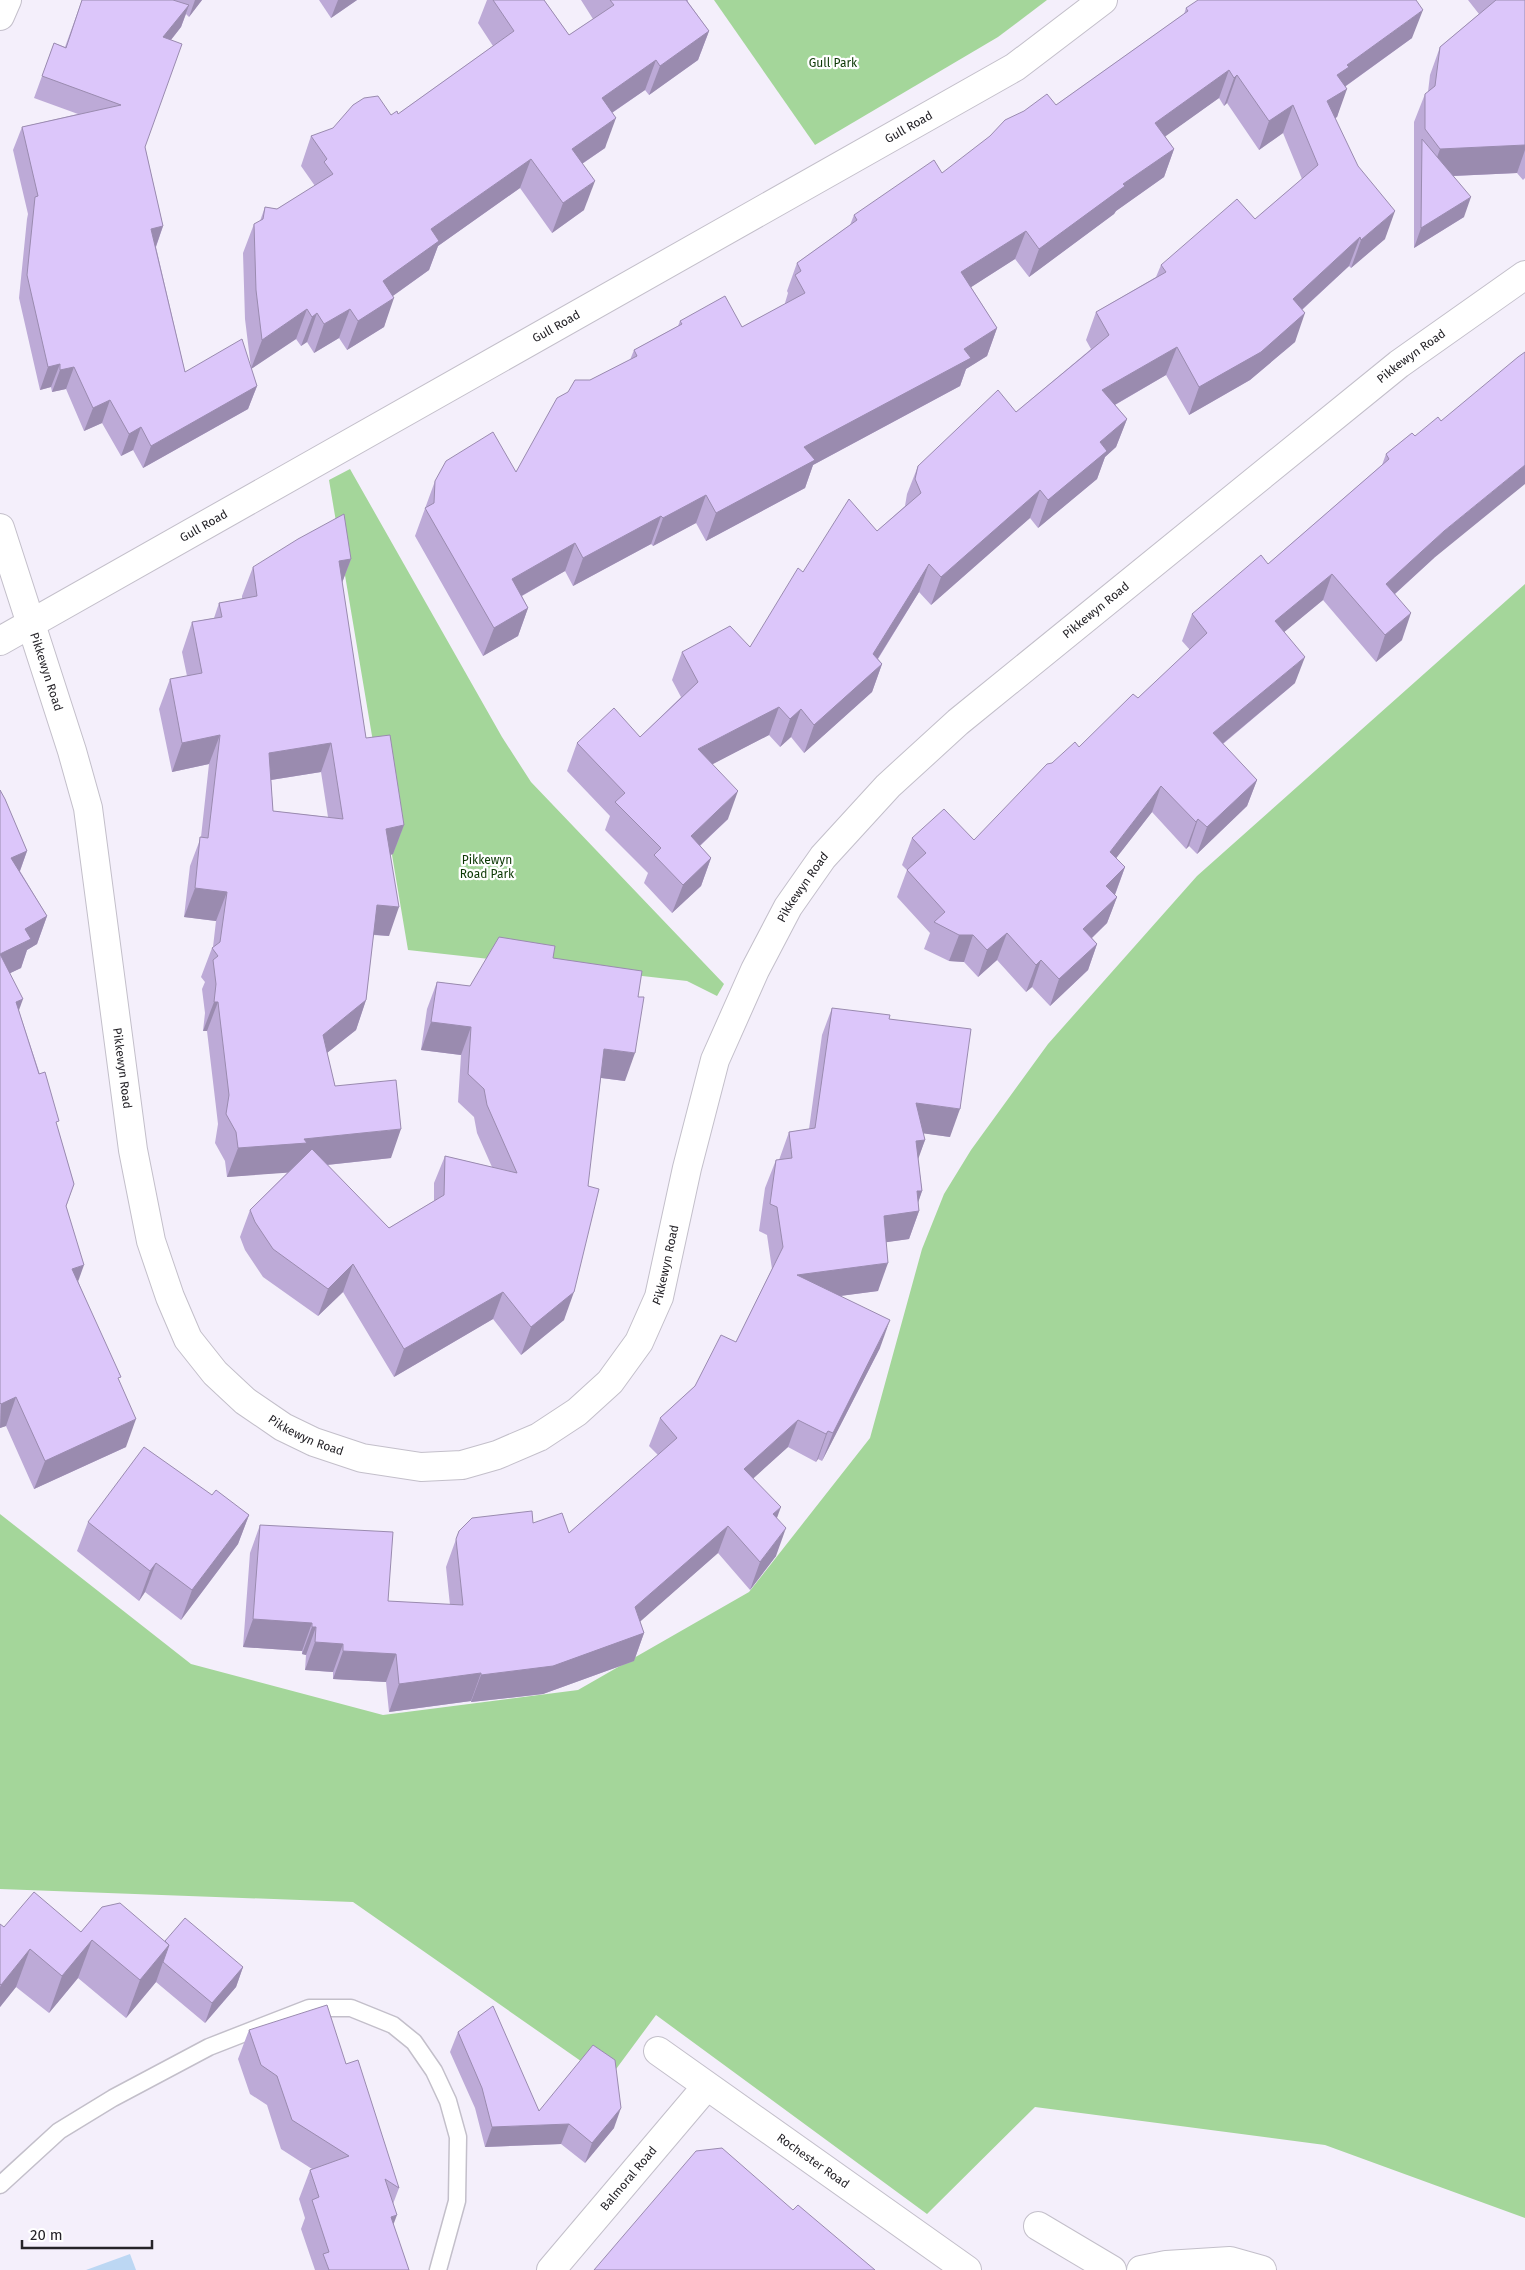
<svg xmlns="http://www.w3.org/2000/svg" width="1525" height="2270" font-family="'Fira Sans',sans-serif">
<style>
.green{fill:#a4d69a}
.water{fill:#bcd7f3}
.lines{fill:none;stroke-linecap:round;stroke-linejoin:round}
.service-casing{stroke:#c3bfca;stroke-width:19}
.minor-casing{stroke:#c3bfca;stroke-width:30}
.service{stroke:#fff;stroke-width:16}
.minor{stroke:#fff;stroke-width:28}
.wall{fill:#bdaad7;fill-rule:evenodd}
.shaded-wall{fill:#9a8baf}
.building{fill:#dcc6fa;stroke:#9a8baf;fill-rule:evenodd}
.labels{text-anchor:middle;stroke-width:4.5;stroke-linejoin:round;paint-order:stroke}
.park-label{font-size:12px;fill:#0c3804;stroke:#fff}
.street-label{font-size:12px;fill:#252328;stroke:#fff}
</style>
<rect width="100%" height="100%" fill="#f4effb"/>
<g class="green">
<path d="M714,0H1047L998,37L815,145Z"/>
<path d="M350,469L502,737L531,782L724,984L717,996L687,981L408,950L329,480Z"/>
<path d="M1525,584V2218L1325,2145L1035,2107L927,2214L656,2015L608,2080L353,1902L0,1889V1514L191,1664L383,1715L578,1690L749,1592L870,1438L922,1249L944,1194L971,1150L1048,1044L1197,876Z"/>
</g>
<path class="water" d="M130,2254L136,2270H86Z"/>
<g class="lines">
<g class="service-casing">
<path id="service" d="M0,2185L59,2131L113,2098L209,2047L309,2008H351L393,2025L414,2042L434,2071L448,2101L458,2137L457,2201L438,2270"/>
</g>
<g class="minor-casing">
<g id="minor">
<path d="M0,16L7,0"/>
<path id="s1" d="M0,528L72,751L88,808L133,1150L151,1241L170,1297L188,1339L215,1373L245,1401L283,1427L314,1442L362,1458L421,1467L462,1465L497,1455L539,1437L577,1412L610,1382L639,1342L659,1297L687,1168L715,1060L755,970L788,907L823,857L888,786L958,722L1399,364L1525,275"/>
<path id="s2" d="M0,641L1015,67L1103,0"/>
<path id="s3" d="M658,2051L967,2270"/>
<path d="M1038,2226L1112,2270"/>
<path id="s4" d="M551,2270L706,2087"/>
<path d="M1141,2270L1166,2265L1230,2261L1262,2270"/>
</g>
</g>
<use href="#service" class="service"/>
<use href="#minor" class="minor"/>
</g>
<g class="wall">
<path d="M82,0H202L189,17L186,14L181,27L171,40L145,147L163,226L156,247L185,372L251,368L245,319L243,253L254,224L260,221L265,207L277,209L315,186L301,166L311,136L391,115L398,114L493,46L478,23L487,0H544L569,35L593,19L581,0H688V2L709,31L698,60L649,95L645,90L612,113L605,148L582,164L584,210L552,233L520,188L438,246L429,270L393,296L384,327L347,350L339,338L314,353L307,342L301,346L296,339L251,369L257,386L248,409L143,468L133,450L121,456L102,423L84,431L66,389L52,392L51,387L40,390L19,298L27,219L28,214L13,150L22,127L78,114L34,98L54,43L65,47Z"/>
<path d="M319,0H357L331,18Z"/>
<path d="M1468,0H1525V178L1523,180L1517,173L1453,176L1464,217L1414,248V122L1425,94L1428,92L1430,75L1440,47L1479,14Z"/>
<path d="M1186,8L1412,38L1346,86L1337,117L1335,118L1385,239L1351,268L1349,266L1302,310L1295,342L1250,380L1189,415L1166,375L1115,405L1127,419L1116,447L1105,457L1097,479L1038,528L1030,518L931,605L919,592L878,659L882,664L872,692L804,753L791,737L780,747L769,735L712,764L728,819L700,846L711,858L701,886L672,913L644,883L648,873L605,830L610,816L567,771L577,743L640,737L681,697L672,680L682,652L750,647L803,572L877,531L905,506L907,494L918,466L1016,412L1091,349L1086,340L1096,312L1156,277L1161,265L1255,219L1302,179L1283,133L1259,150L1227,103L1224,106L1219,98L1165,136L1174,149L1164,177L1116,211L1114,214L1029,277L1015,259L971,287L997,328L987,356L966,369L960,386L813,465L805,488L706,541L696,523L653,546L651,544L573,586L565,571L522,596L528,608L518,636L483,656L415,536L435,481L516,472L590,380L630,360L634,350L678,326L680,321L742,327L785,304V303L788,293L787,291L797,263L850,225L854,215L942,173L1056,105L1184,14Z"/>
<path d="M1412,433L1434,558L1395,594L1402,640L1376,662L1323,600L1284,632L1295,683L1223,744L1257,780L1247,806L1197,854L1189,846L1186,849L1152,812L1116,858L1125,867L1115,895L1117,897L1107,923L1092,938L1097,944L1088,970L1050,1006L1032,987L1026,992L997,960L978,977L964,962L949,961L924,949L930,933L897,897L907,870L902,865L912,838L974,840L1052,763L1079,747L1138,698L1190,650L1182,641L1192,614L1268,564L1382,465L1386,454Z"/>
<path d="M351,559L342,583L366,738L404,825L393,854L391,855L389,936L373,935L366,1000L356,1030L327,1053L335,1086L391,1158L327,1165L389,1228L434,1201V1183L445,1156L492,1167L477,1133L474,1117L458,1102L461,1055L421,1050L427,1009L437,982L470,986L553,958L625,1081L601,1078L564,1320L521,1355L493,1319L394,1377L343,1292L318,1316L263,1277L245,1250L240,1237L250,1210L288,1172L227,1177L225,1161L215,1143L218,1124L207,1031H203L205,1013L202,989L205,982L201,977L212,948L213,947L216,921L184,917L190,866L201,837L209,764L172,772L159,709L170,679L187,676L182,652L192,622L214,618L219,603L242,599V596L253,567ZM321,772L328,817L273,811L271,780Z"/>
<path d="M0,790L27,851L20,871L47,916L37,944L27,950L21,968L10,973L19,1011L57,1126L74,1184L66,1207L78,1281L119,1381L126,1447L34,1489L6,1426L0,1428Z"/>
<path d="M832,1008L889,1019L950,1137L923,1133L925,1140L918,1158L922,1191L918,1202L919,1211L909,1239L886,1242L878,1291L839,1296L880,1348L822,1461L818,1459L816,1462L788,1447L753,1478L777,1518L776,1556L750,1590L718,1553L640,1621L644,1633L634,1661L543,1694L471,1702V1701L389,1712L386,1682L333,1679V1672L305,1670L306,1655L302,1654V1651L243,1647L250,1553L260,1525L388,1601L450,1605L446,1567L459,1531L533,1523L569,1533L658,1455L649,1446L660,1418L695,1386L736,1342L772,1269L767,1235L759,1231L765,1188L776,1160H779L789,1132L809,1129L822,1035Z"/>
<path d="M212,1495L249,1515L238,1544L181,1620L145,1592L139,1601L77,1551L88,1522Z"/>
<path d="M0,1924L4,1927L81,1932L165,1941L243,1967L236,1987L205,2023L156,1982L126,2018L78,1978L49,2013L16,1987L0,2007Z"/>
<path d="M249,2030L346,2064L399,2188L393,2204V2224L409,2270H315L301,2229L305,2218L299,2199L310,2170L312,2169L281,2149L267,2105L250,2094L238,2059Z"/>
<path d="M458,2032L539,2111L614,2128L585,2163L561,2144L485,2147L475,2108L450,2052Z"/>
</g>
<g class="shaded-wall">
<path d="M195,0H202L189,17Z"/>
<path d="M338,0H357L331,18Z"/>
<path d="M189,5L181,27L155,60L163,37Z"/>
<path d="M1423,10L1412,38L1340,90L1347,89L1337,117L1317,129L1337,75L1347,65Z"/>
<path d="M709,31L698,60L649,95L660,66Z"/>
<path d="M656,60L645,90L591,127L602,98Z"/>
<path d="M1229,70L1219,98L1145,151L1155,123Z"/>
<path d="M1237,75L1227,103L1224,106L1234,78Z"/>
<path d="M1293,105L1283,133L1259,150L1269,121Z"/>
<path d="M616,118L605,148L561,178L572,149Z"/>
<path d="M1525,145V150L1517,173L1430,177L1440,149Z"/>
<path d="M1174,149L1164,177L1116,211L1114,214L1029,277L1039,249L1123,184Z"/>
<path d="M531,159L520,188L438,246L429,270L373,310L383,281L431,229Z"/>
<path d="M595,181L584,210L552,233L563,203Z"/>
<path d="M1471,197L1464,217L1414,248L1421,228Z"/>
<path d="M1395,211L1385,239L1351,268L1361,240Z"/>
<path d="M163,226L155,249L151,229Z"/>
<path d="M1026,231L1015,259L951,300L961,272Z"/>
<path d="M1360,237L1349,266L1283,327L1293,299Z"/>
<path d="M394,298L384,327L347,350L358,321Z"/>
<path d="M307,309L296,339L251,369L262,340Z"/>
<path d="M350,309L339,338L314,353L324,324Z"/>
<path d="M317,313L307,342L301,346L312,317Z"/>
<path d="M1305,313L1295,342L1250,380L1189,415L1199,387Z"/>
<path d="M997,328L987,356L966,369L960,386L813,465L805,488L706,541L716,513L804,447L964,349Z"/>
<path d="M1177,347L1166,375L1092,418L1102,390Z"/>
<path d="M60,364L51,387L40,390L48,367Z"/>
<path d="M74,367L66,389L52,392L60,370Z"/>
<path d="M257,386L248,409L143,468L151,446Z"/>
<path d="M110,400L102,423L84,431L93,408Z"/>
<path d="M1127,419L1116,447L1105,457L1097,479L1038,528L1048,500L1100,442Z"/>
<path d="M141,427L133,450L121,456L129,434Z"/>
<path d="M1525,465V484L1434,558L1376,611L1386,584L1444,531Z"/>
<path d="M1040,490L1030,518L931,605L941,577Z"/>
<path d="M706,495L696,523L653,546L663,518Z"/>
<path d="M661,516L651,544L573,586L583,558Z"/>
<path d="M575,543L565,571L502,607L512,579Z"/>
<path d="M351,559L340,588L339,561Z"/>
<path d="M929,564L919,592L865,679L882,664L872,692L804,753L814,725L873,654Z"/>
<path d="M1332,574L1323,600L1265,648L1275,621Z"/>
<path d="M528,608L518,636L483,656L494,628Z"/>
<path d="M1411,613L1402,640L1376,662L1385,635Z"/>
<path d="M1305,657L1295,683L1203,760L1213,733Z"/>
<path d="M779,707L769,735L688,777L698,749Z"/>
<path d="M801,709L791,737L780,747L790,719Z"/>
<path d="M220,735L209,764L172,772L182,743Z"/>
<path d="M331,743L321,772L258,782L269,753Z"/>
<path d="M1257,780L1247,806L1197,854L1207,827Z"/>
<path d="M1161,786L1152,812L1100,879L1110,852Z"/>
<path d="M738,791L728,819L680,864L691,836Z"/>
<path d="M1198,819L1189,846L1186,849L1196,822Z"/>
<path d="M404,825L393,854L376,858L386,829Z"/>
<path d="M27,851L17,879L11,858Z"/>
<path d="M711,858L701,886L672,913L683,885Z"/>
<path d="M1125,867L1115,894L1097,912L1106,886Z"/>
<path d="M195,888L227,892L216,921L184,917Z"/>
<path d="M1117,897L1107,923L1074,955L1083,929Z"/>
<path d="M377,905L399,907L389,936L366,934Z"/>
<path d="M47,916L37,944L27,950L21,968L0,978V955L25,929Z"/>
<path d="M1007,933L997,960L978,977L987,950Z"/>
<path d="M959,935H973L964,962L949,961Z"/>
<path d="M1097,944L1088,970L1050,1006L1059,979Z"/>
<path d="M1041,960L1032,987L1026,992L1036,965Z"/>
<path d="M23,999L13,1027L16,1002Z"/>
<path d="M366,1000L356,1030L313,1064L323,1035Z"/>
<path d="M214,1002H218L207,1031H203Z"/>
<path d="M431,1022L471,1027L461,1055L421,1050Z"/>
<path d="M604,1049L635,1053L625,1081L594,1077Z"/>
<path d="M916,1103L960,1109L950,1137L906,1131Z"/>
<path d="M401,1129L391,1158L298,1168L297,1172L227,1177L238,1148L304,1139Z"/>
<path d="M925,1140L915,1168L916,1141Z"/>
<path d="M917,1191H922L915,1212L919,1211L909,1239L874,1244L884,1216Z"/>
<path d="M888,1263L878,1291L787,1303L797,1275Z"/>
<path d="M353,1264L343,1292L318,1316L328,1289Z"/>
<path d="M84,1265L74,1293L72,1269Z"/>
<path d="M503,1292L493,1319L394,1377L404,1349Z"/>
<path d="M574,1292L564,1320L521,1355L531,1327Z"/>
<path d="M890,1320L880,1348L822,1461L833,1433Z"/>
<path d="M16,1397L6,1426L0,1428L1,1404Z"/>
<path d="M136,1419L126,1447L34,1489L45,1461Z"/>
<path d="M798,1420L788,1447L734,1496L744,1469Z"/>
<path d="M828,1431L818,1459L816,1462L826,1434Z"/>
<path d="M781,1507L771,1534L773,1514Z"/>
<path d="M249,1515L238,1544L181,1620L192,1590Z"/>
<path d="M728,1526L718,1553L625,1635L635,1607Z"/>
<path d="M786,1528L776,1556L750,1590L760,1562Z"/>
<path d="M156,1563L145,1592L139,1601L150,1571Z"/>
<path d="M253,1619L312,1623L302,1651L243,1647Z"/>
<path d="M312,1627H316L306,1655L302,1654Z"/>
<path d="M644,1633L634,1661L543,1694L471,1702L481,1675Z"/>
<path d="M315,1642L343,1644L333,1672L305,1670Z"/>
<path d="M343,1651L396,1654L386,1682L333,1679Z"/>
<path d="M481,1673L471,1701L389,1712L399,1684Z"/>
<path d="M92,1940L78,1978L49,2013L62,1976Z"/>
<path d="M169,1945L156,1982L126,2018L140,1980Z"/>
<path d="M30,1949L16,1987L0,2007V1987L1,1985Z"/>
<path d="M243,1967L236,1987L205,2023L212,2003Z"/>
<path d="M621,2108L614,2128L585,2163L592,2143Z"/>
<path d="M569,2124L561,2144L485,2147L492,2127Z"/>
<path d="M397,2215L386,2244L391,2217Z"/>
</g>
<g class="building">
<path d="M82,0H173L189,5L163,37L182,44L145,147L163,226L151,229L185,372L242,339L257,386L151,446L141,427L129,434L110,400L93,408L74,367L60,370V364L48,367L27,275L35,197L38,196L22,127L121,105L42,76L54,43L66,48Z"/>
<path d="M493,0H544L569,35L614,5L610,0H686L709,31L660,66L656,60L602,98L616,118L572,149L595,181L563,203L531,159L431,229L439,241L383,281L394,298L358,321L350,309L324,324L317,313L312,317L307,309L262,340L256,290L254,224L263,219L265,207L277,209L333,174L324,162L327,159L311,136L333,128L353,105L364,98L378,96L391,115L397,111L398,114L514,31Z"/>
<path d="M1198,0H1416L1423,10L1347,65L1349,67L1337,75L1347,89L1327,101L1358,166L1395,211L1361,240L1360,237L1293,299L1305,313L1261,352L1199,387L1177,347L1102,390L1127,419L1100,442L1107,451L1048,500L1040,490L941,577L929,564L873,654L882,664L814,725L801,709L790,719L779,707L698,749L738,791L691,836L711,858L683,885L654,855L661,848L615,802L625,793L577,743L614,708L640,737L698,682L682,652L730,626L750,647L798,568L803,572L849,499L877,531L921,493L915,479L918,466L998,390L1016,412L1109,335L1096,312L1166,272L1161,265L1237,199L1255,219L1318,165L1293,105L1269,121L1237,75L1234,78L1229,70L1155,123L1174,149L1123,184L1125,186L1039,249L1026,231L961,272L997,328L964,349L971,358L804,447L815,460L716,513L706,495L663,518L661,516L583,558L575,543L512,579L528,608L494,628L425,508L434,503L435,481L446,461L493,432L516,472L557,398L568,392L575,380H590L637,356L634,350L682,324L680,321L725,296L742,327L805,293L795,275L801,271L797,263L857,220L854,215L934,160L942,173L990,136L1005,120L1024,111L1047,94L1056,105L1188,11L1186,8Z"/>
<path d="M1496,0H1525V145L1440,149L1425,129V94L1435,86L1440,47Z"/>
<path d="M1422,139L1471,197L1421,228Z"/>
<path d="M1525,352V465L1444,531L1386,584L1411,613L1385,635L1332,574L1275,621L1305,657L1213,733L1257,780L1207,827L1198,819L1196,822L1161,786L1110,852L1125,867L1106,886L1117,897L1083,929L1097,944L1059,979L1041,960L1036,965L1007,933L987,950L973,935H959L934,922L945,912L907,870L926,853L912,838L944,809L974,840L1047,764L1052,763L1075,742L1079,747L1133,694L1138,698L1207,633L1192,614L1261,555L1268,564L1389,459L1386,454L1412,433L1415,436L1438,417L1441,421L1518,357Z"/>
<path d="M344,514L351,559L339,561L366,738L390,735L404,825L386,829L399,907L377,905L366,1000L323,1035L335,1086L396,1080L401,1129L304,1139L307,1143L238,1148L236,1132L226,1114L229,1095L218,1002H214L216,984L213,960L218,956L212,948L220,942L227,892L195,888L200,837L208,838L220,735L182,743L170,679L202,673L192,622L222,617L219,603L257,596L253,567L298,539ZM331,743L343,819L273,811L269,753Z"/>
<path d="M0,790L5,799L27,851L11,858L47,916L25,929L31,939L0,954L23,999L16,1002L39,1074L45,1072L59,1121L56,1122L74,1184L66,1206L84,1265L72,1269L121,1377L118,1378L136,1419L45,1461L16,1397L1,1404L0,1403Z"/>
<path d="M499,937L555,946L553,958L642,971L638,997H644L635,1053L604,1049L588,1186L599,1189L574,1292L531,1327L503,1292L404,1349L353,1264L328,1289L273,1249L255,1222L250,1210L312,1149L389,1228L444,1195L445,1156L517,1173L487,1105L484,1089L468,1074L471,1027L431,1022L437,982L470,986Z"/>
<path d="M832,1008L890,1015L889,1019L971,1029L960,1109L916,1103L925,1140L916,1141L922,1191H917L919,1211L884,1216L888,1263L797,1275L890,1320L833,1433L828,1431L826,1434L798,1420L744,1469L781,1507L773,1514L786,1528L760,1562L728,1526L635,1607L644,1633L553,1666L481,1675V1673L399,1684L396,1654L343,1651V1644L315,1642L316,1627H312V1623L253,1619L260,1525L393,1532L388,1601L463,1605L456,1539L459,1531L472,1518L532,1511L533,1523L562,1513L569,1533L677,1438L660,1418L695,1386L721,1335L736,1342L783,1247L777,1207L770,1204L776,1160L792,1158L789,1132L815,1128Z"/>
<path d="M144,1447L212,1495L216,1490L249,1515L192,1590L156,1563L150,1571L88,1522Z"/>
<path d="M34,1892L81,1932L102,1907L120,1903L169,1945L140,1980L92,1940L62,1976L30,1949L1,1985L0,1984V1924L4,1927Z"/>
<path d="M185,1918L243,1967L212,2003L163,1962L169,1945L165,1941Z"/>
<path d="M327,2005L346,2064L358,2060L399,2188L385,2179L397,2215L391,2217L409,2270H329L323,2254L329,2252L312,2200L319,2197L310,2170L349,2156L292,2120L277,2076L261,2065L249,2030Z"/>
<path d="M493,2006L539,2111L593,2045L615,2060L621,2108L592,2143L569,2124L492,2127L482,2088L458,2032Z"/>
<path d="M722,2148L793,2210L798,2205L875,2270H594L696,2151Z"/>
</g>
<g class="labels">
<g class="park-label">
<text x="833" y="67">Gull Park</text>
<text x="487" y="864">Pikkewyn<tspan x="487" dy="14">Road Park</tspan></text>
</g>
<g class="street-label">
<text dy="4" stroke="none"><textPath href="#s2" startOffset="1044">Gull Road</textPath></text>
<text dy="4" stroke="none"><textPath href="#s2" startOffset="639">Gull Road</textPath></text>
<text dy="4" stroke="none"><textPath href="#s1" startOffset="2671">Pikkewyn Road</textPath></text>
<text dy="4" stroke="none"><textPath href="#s2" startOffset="234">Gull Road</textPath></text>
<text dy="4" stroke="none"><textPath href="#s1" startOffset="2266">Pikkewyn Road</textPath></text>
<text dy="4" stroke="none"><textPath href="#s1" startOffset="151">Pikkewyn Road</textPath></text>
<text dy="4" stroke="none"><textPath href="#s1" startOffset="1861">Pikkewyn Road</textPath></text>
<text dy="4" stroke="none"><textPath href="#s1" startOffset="556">Pikkewyn Road</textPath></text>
<text dy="4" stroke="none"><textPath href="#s1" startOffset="1456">Pikkewyn Road</textPath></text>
<text dy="4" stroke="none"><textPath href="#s1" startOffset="991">Pikkewyn Road</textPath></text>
<text dy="4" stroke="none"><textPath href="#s3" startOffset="190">Rochester Road</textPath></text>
<text dy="4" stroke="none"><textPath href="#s4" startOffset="120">Balmoral Road</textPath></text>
</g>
</g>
<path d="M22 2240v8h130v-8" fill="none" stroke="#252328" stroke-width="2.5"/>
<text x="30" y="2240" font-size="15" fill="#252328" stroke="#ffffff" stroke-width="4" paint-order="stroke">20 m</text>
</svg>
